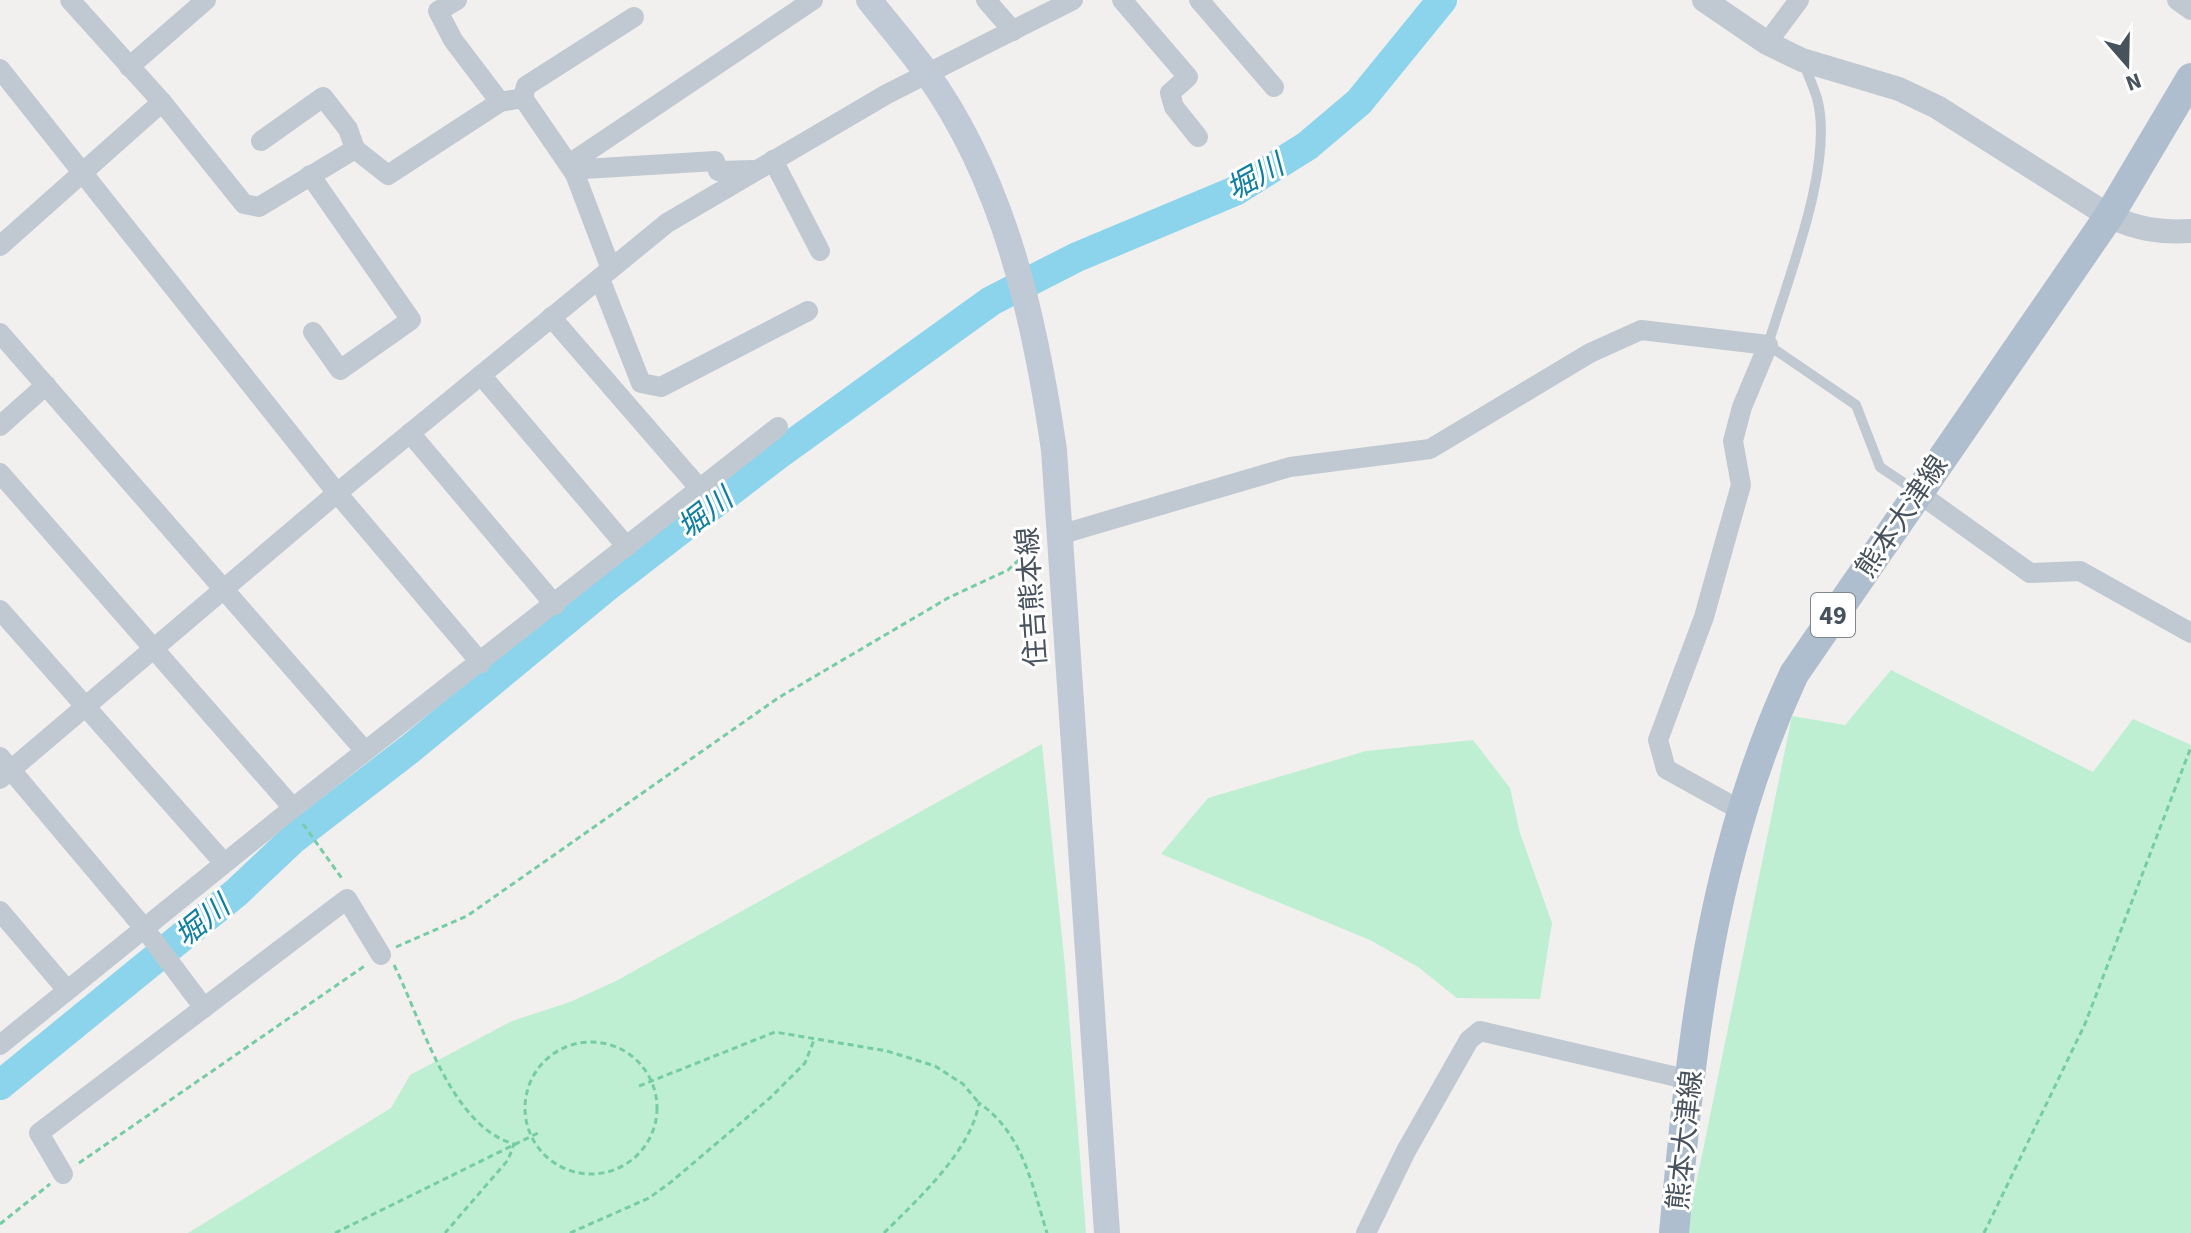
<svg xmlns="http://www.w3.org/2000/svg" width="2191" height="1233" font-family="'Source Sans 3','Noto Sans JP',sans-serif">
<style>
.green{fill:#beefd2}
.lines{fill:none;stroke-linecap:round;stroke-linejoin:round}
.river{stroke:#8cd4eb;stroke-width:30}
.path{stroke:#76cca5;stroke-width:3;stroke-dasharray:6 4;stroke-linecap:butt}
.service{stroke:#c0c9d1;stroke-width:10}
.minor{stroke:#c0c9d1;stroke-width:20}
.tertiary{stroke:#c0c9d1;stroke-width:24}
.secondary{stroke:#c0cad6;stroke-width:26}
.primary{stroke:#afbece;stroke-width:30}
.labels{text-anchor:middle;stroke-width:6;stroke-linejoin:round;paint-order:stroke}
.shield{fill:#fff;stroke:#7e868e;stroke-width:2}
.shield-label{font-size:26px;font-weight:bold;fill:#47525d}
.street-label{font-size:28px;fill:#47525d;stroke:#fff}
.water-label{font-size:30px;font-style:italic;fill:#0e7ea1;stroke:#fff}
</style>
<rect width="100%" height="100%" fill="#f2efef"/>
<g class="green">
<path d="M1891,670L2093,772L2133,719L2191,745V1233H1686L1792,716L1845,725Z"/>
<path d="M1473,740L1510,788L1520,833L1552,923L1540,999L1457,998L1418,967L1370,940L1161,854L1208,798L1366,751Z"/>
<path d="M1042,744L1065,966L1086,1233H188L391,1108L410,1075L512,1021L570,1002L616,981Z"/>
</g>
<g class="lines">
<path class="river" d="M0,1085L237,892L293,839L410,749L610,584L776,456L991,301L1077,257L1235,191L1307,146L1359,102L1442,0"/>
<g class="path">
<path d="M303,824L343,880"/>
<path d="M396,947L467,916L778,698L948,598L1008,570L1040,540"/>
<path d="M394,965C422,1021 450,1126 514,1144L508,1160L445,1233"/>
<circle cx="591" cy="1108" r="66"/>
<path d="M639,1086L775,1032L887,1051L935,1066L963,1084L979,1103"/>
<path d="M79,1163L366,965"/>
<path d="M0,1224L50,1184"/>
<path d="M335,1233L540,1132"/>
<path d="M570,1233L649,1198L671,1182L770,1098L805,1063L814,1040"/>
<path d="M884,1233C918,1199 971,1151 979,1103C1023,1133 1032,1185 1047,1233"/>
<path d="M1984,1233L2085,1024L2191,747"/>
</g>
<path class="service" d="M1803,63C1808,74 1813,86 1817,98C1835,164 1787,280 1768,345L1856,405L1880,467L1916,491"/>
<g class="minor">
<path d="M70,0L162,102L244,204L259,207L355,149L388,175L500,102L523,98L575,174L584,169L715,161L718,171L752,170"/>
<path d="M457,0L438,11L453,40L500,102"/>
<path d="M986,0L1013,31"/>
<path d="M1122,0L1188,77L1170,93L1174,107L1198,137"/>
<path d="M1199,0L1274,87"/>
<path d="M2177,0L2191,10"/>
<path d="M1767,43L1799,0"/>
<path d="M129,67L206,0"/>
<path d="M0,69L337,493L481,663"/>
<path d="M523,98L526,86L634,17"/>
<path d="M261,141L323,97L348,129L355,149"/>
<path d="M773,160L820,251"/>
<path d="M569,164L813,0"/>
<path d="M575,174L611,269"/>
<path d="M310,175L411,320L340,370L313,332"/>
<path d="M0,246L162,102"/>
<path d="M600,279L641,383L661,387L808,311"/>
<path d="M551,317L700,489"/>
<path d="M0,333L365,751"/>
<path d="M481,375L627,547"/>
<path d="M0,426L46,385"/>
<path d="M410,433L555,605"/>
<path d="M0,473L293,808"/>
<path d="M1917,492L2030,573L2080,571L2191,633"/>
<path d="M1059,535L1290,467L1430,449L1590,353L1641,330L1768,345L1742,407L1733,441L1741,485L1726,538L1704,617L1658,740L1666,769L1740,810"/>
<path d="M0,610L224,863"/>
<path d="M0,757L144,928L204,1008"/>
<path d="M0,779L337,493L667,223L887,94L1073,0"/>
<path d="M0,911L67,990"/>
<path d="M0,1045L293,808L778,427"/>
<path d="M63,1174L39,1133L347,899L381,955"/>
<path d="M1366,1233L1406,1151L1469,1040L1480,1031L1690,1080"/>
</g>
<path class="tertiary" d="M1704,0L1767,43L1802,60L1899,89L1937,107L2109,216C2137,229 2160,233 2191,231"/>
<path class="secondary" d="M869,0C888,24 908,47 926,72C1005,182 1035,319 1054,450L1107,1233"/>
<path class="primary" d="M1674,1233C1692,1038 1710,855 1794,674L2109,216L2191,78"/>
</g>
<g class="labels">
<rect class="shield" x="1811" y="593" width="44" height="44" rx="6"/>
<g class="shield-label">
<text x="1833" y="624">49</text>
</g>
<g class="street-label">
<text transform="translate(1901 516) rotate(-56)" y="10">熊本大津線</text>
<text transform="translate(1031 597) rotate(-94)" y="10">住吉熊本線</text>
<text transform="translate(1684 1140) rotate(-84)" y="10">熊本大津線</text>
</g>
<g class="water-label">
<text transform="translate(1255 177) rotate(-29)" y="10">堀川</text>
<text transform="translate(705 513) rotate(-38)" y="10">堀川</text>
<text transform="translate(202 921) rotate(-39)" y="10">堀川</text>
</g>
</g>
<g transform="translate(2127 64) rotate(160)" stroke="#ffffff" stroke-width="6" paint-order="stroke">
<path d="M0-6L14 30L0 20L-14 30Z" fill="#47525d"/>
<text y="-12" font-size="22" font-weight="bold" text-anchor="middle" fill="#47525d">N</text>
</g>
</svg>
